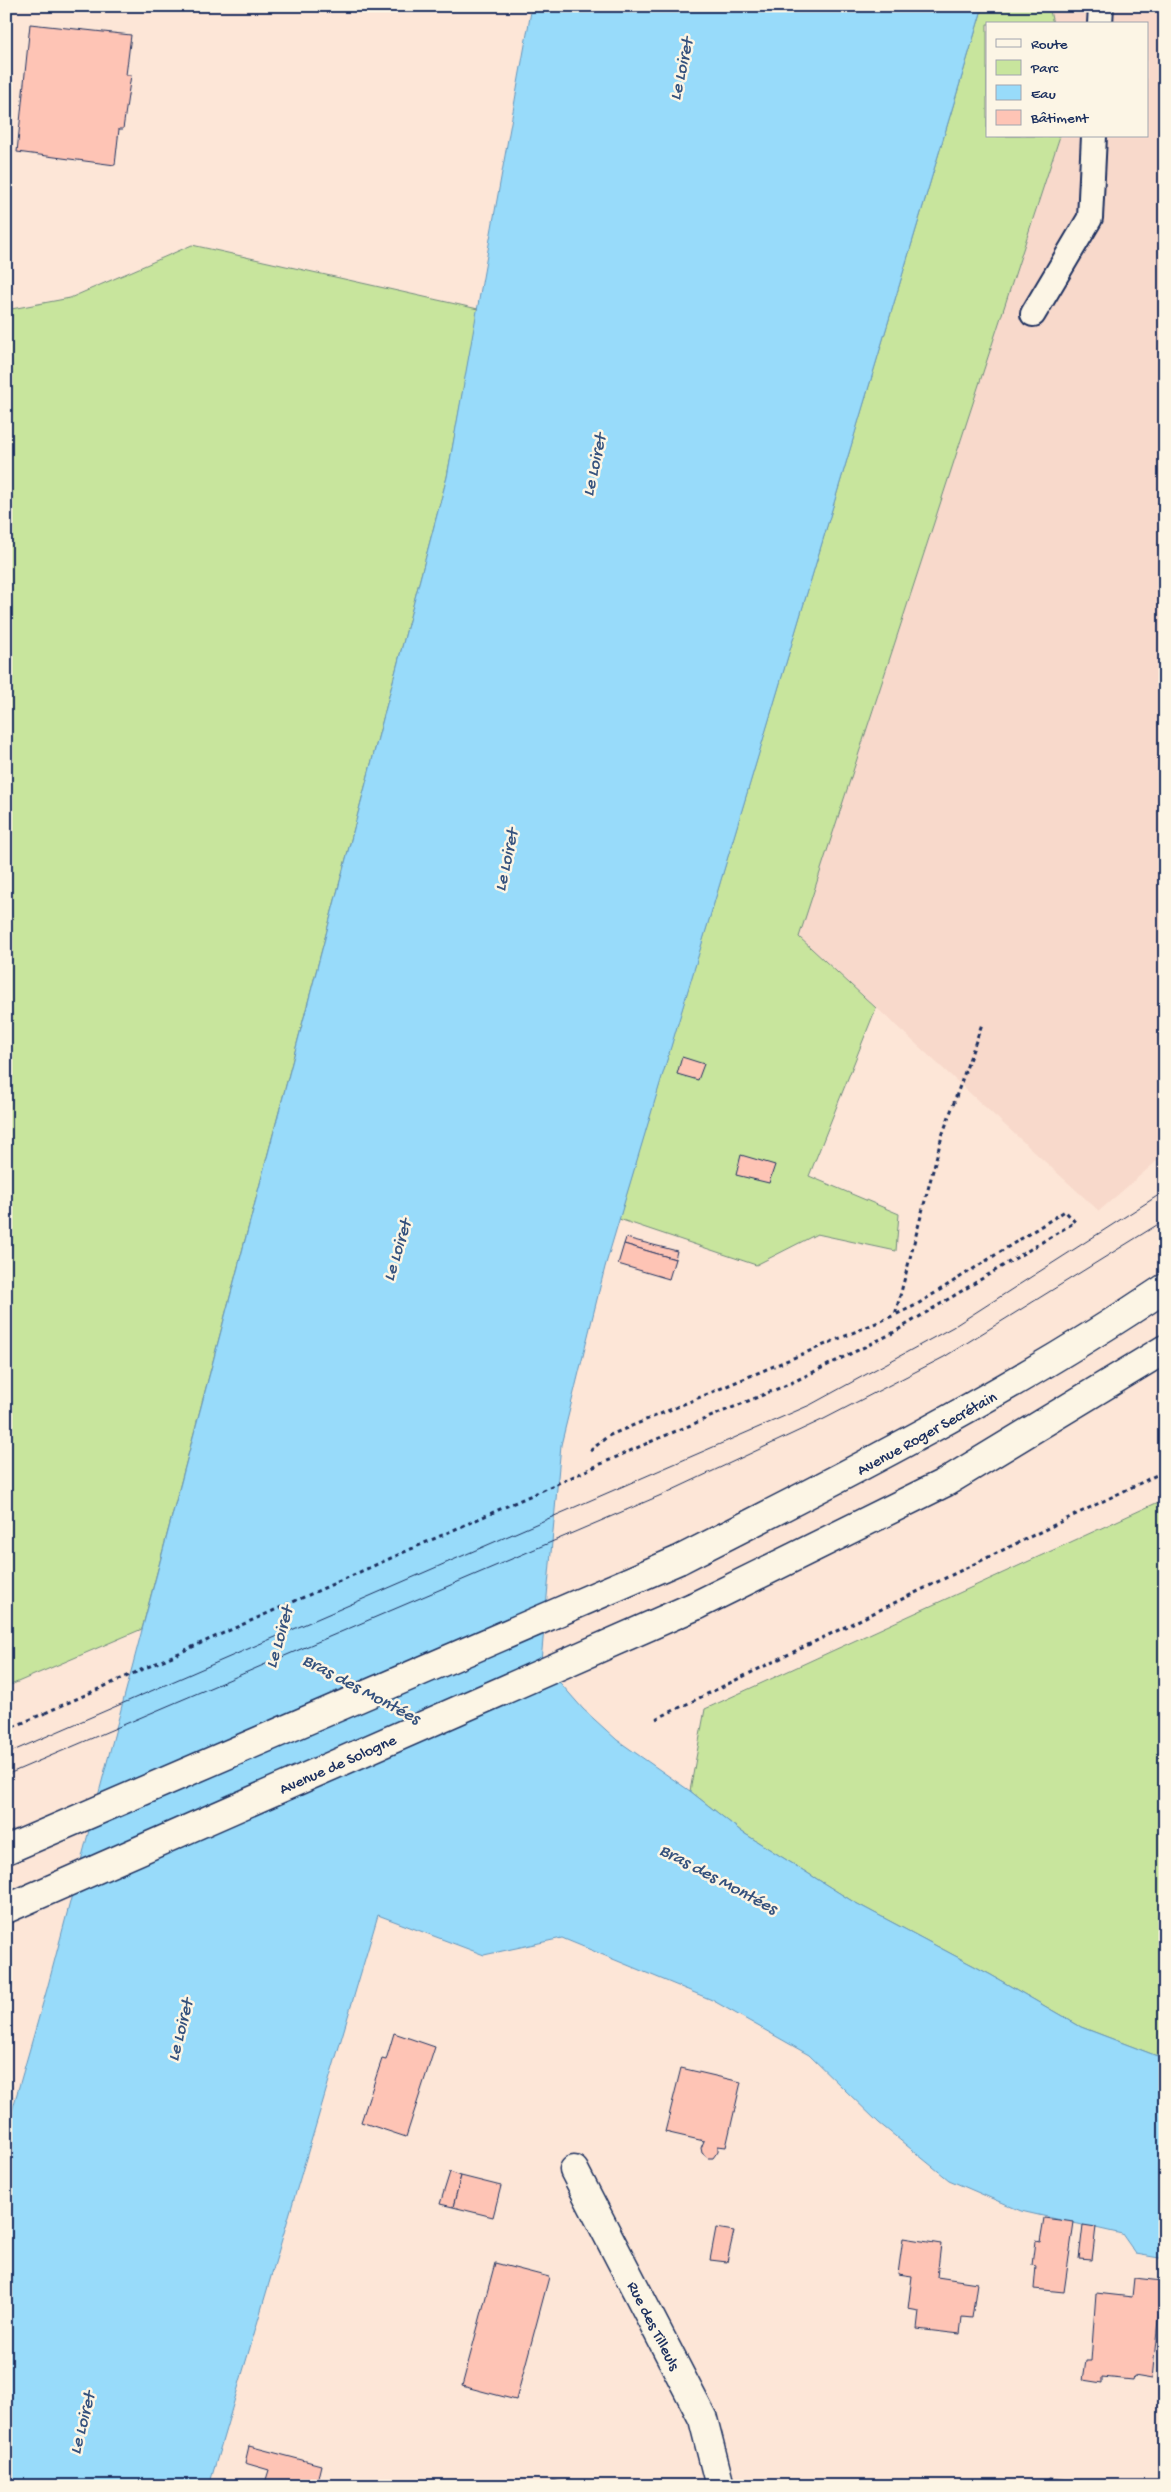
<svg xmlns="http://www.w3.org/2000/svg" width="1171" height="2492" font-family="'Gochi Hand',sans-serif">
<style>
.built{fill:#f8d9cb}
.green{fill:#c8e59d;stroke:#728a7e}
.water{fill:#98dbfa;stroke:#6696bc}
.building{fill:#fec4b5;stroke:#1b2f5e}
.lines{fill:none;stroke-linecap:round;stroke-linejoin:round}
.service-casing{stroke:#1b2f5e;stroke-width:28}
.minor-casing{stroke:#1b2f5e;stroke-width:31}
.primary-casing{stroke:#1b2f5e;stroke-width:31}
.path{stroke:#1b2f5e;stroke-width:3;stroke-dasharray:4 4;stroke-linecap:butt}
.service{stroke:#fcf5e5;stroke-width:24}
.minor{stroke:#fcf5e5;stroke-width:28}
.primary{stroke:#fcf5e5;stroke-width:28}
.tram{stroke:#1b2f5e;stroke-width:1}
.primary-bridge-casing{stroke:#1b2f5e;stroke-width:31;stroke-linecap:butt}
.path-bridge{stroke:#1b2f5e;stroke-width:3;stroke-dasharray:4 4;stroke-linecap:butt}
.primary-bridge{stroke:#fcf5e5;stroke-width:28}
.labels{text-anchor:middle;stroke-width:5;stroke-linejoin:round;paint-order:stroke}
.street-label{font-size:16px;fill:#1b2f5e;stroke:#fcf5e5}
.water-label{font-size:18px;font-style:italic;fill:#34517d;stroke:#fcf5e5}
</style>
<rect width="100%" height="100%" fill="#fde6d7"/>
<filter id="ink" filterUnits="userSpaceOnUse"><feTurbulence type="fractalNoise" baseFrequency=".02" numOctaves="2"/><feDisplacementMap in="SourceGraphic" scale="10" xChannelSelector="R" yChannelSelector="G"/><feConvolveMatrix kernelMatrix="1 2 1 2 8 2 1 2 1" color-interpolation-filters="sRGB"/></filter>
<g filter="url(#ink)">
<path class="built" d="M1049,6H1165V1154L1099,1211L799,937L1060,136H1147V24H1053Z"/>
<g class="green">
<path d="M983,6H1049L1053,24H987V136H1060L799,937L876,1008L809,1176L899,1214L896,1251L817,1234L756,1265L619,1219Z"/>
<path d="M192,245L478,309L447,477L142,1629L6,1687V310L70,298Z"/>
<path d="M1165,1499V2059L1081,2027L991,1975L852,1901L742,1832L690,1791L705,1709Z"/>
</g>
<path class="water" d="M532,6H983L605,1267L561,1445L541,1661L583,1709L617,1740L690,1791L742,1832L852,1901L991,1975L1081,2027L1165,2059V2259L1136,2254L1122,2234L1021,2211L949,2180L879,2123L809,2055L712,2000L562,1938L484,1955L378,1915L209,2486H6V2132L47,1989L447,477Z"/>
<g class="building">
<path d="M30,24L131,35L126,75H131L123,129H119L115,165L17,152Z"/>
<path d="M682,1057L704,1064L698,1080L677,1074Z"/>
<path d="M741,1155L775,1165L769,1183L736,1175Z"/>
<path d="M626,1238L677,1251L675,1259L624,1244Z"/>
<path d="M624,1244L675,1259L669,1279L618,1264Z"/>
<path d="M394,2033L435,2047L406,2137L361,2122L382,2059L386,2060Z"/>
<path d="M681,2068L741,2082L726,2147L718,2146V2151L713,2158H708L702,2153L701,2148L704,2141L665,2132Z"/>
<path d="M450,2172L461,2176L453,2207L440,2204Z"/>
<path d="M461,2176L501,2186L493,2217L453,2207Z"/>
<path d="M1044,2218L1074,2222L1064,2292L1034,2289L1036,2266L1032,2265L1035,2241L1040,2242Z"/>
<path d="M1083,2225L1096,2227L1092,2260L1079,2259Z"/>
<path d="M716,2228L734,2231L727,2262L710,2260Z"/>
<path d="M903,2238L941,2244L937,2277L977,2283L972,2318L962,2317L960,2334L917,2329L919,2311L908,2309L912,2276L898,2274Z"/>
<path d="M495,2263L549,2277L516,2400L462,2386Z"/>
<path d="M1134,2278L1162,2281L1152,2379L1134,2376L1133,2380L1102,2377V2383L1083,2380L1086,2361H1091L1096,2293L1132,2297Z"/>
<path d="M249,2446L321,2465L316,2486H274L265,2483L269,2470L245,2463Z"/>
<path d="M1049,2478L1082,2481L1081,2486H1048Z"/>
<path d="M553,2480L576,2486H551Z"/>
</g>
<g class="lines">
<g class="service-casing">
<g id="service">
<path d="M1100,24L1101,6"/>
<path d="M1033,314L1090,218L1094,136"/>
</g>
</g>
<g class="minor-casing">
<path id="minor" d="M574,2170L703,2419L720,2486"/>
</g>
<g class="primary-casing">
<g id="primary">
<path d="M679,1560C845,1476 1010,1392 1165,1288"/>
<path d="M695,1606L946,1482L1165,1349"/>
</g>
</g>
<g class="path">
<path d="M650,1442L789,1384L891,1334L1075,1222L1065,1211L916,1305L895,1315L942,1136L982,1024"/>
<path d="M590,1451L608,1436L895,1315"/>
<path d="M656,1719L1165,1471"/>
<path d="M6,1730L45,1713"/>
</g>
<use href="#service" class="service"/>
<use href="#minor" class="minor"/>
<use href="#primary" class="primary"/>
<g class="tram">
<path d="M6,1754L810,1405L953,1327L1165,1191"/>
<path d="M6,1775L666,1493L824,1419L944,1357L1165,1220"/>
</g>
<g class="primary-bridge-casing">
<g id="primary-bridge">
<path d="M6,1850L679,1560"/>
<path d="M6,1909L695,1606"/>
</g>
</g>
<path class="path-bridge" d="M45,1713L650,1442"/>
<use href="#primary-bridge" class="primary-bridge"/>
</g>
</g>
<g class="labels">
<g class="street-label">
<text transform="translate(926 1432) rotate(-29)" y="6">Avenue Roger Secrétain</text>
<text transform="translate(337 1763) rotate(-24)" y="6">Avenue de Sologne</text>
<text transform="translate(655 2325) rotate(63)" y="6">Rue des Tilleuls</text>
</g>
<g class="water-label">
<text transform="translate(680 69) rotate(-78)" y="6">Le Loiret</text>
<text transform="translate(593 465) rotate(-78)" y="6">Le Loiret</text>
<text transform="translate(505 860) rotate(-78)" y="6">Le Loiret</text>
<text transform="translate(396 1250) rotate(-73)" y="6">Le Loiret</text>
<text transform="translate(278 1637) rotate(-74)" y="6">Le Loiret</text>
<text transform="translate(362 1688) rotate(28)" y="6">Bras des Montées</text>
<text transform="translate(719 1878) rotate(28)" y="6">Bras des Montées</text>
<text transform="translate(179 2030) rotate(-76)" y="6">Le Loiret</text>
<text transform="translate(81 2423) rotate(-76)" y="6">Le Loiret</text>
</g>
</g>
<rect width="1171" height="2492" fill="none" stroke="#fcf5e5" stroke-width="25"/>
<rect x="12" y="12" width="1146" height="2467" fill="none" stroke="#1b2f5e" stroke-width="2" filter="url(#ink)"/>
<rect x="986" y="22" width="162" height="115" fill="#fcf5e5" stroke="#a2a6af"/>
<rect x="996" y="39" width="25" height="8" fill="#fcf5e5" stroke="#a2a6af"/>
<text x="1031" y="48" font-size="15" fill="#1b2f5e">Route</text>
<rect x="996" y="60" width="25" height="15" fill="#c8e59d" stroke="#a2a6af"/>
<text x="1031" y="72" font-size="15" fill="#1b2f5e">Parc</text>
<rect x="996" y="85" width="25" height="15" fill="#98dbfa" stroke="#a2a6af"/>
<text x="1031" y="98" font-size="15" fill="#1b2f5e">Eau</text>
<rect x="996" y="110" width="25" height="15" fill="#fec4b5" stroke="#a2a6af"/>
<text x="1031" y="122" font-size="15" fill="#1b2f5e">Bâtiment</text>
</svg>
